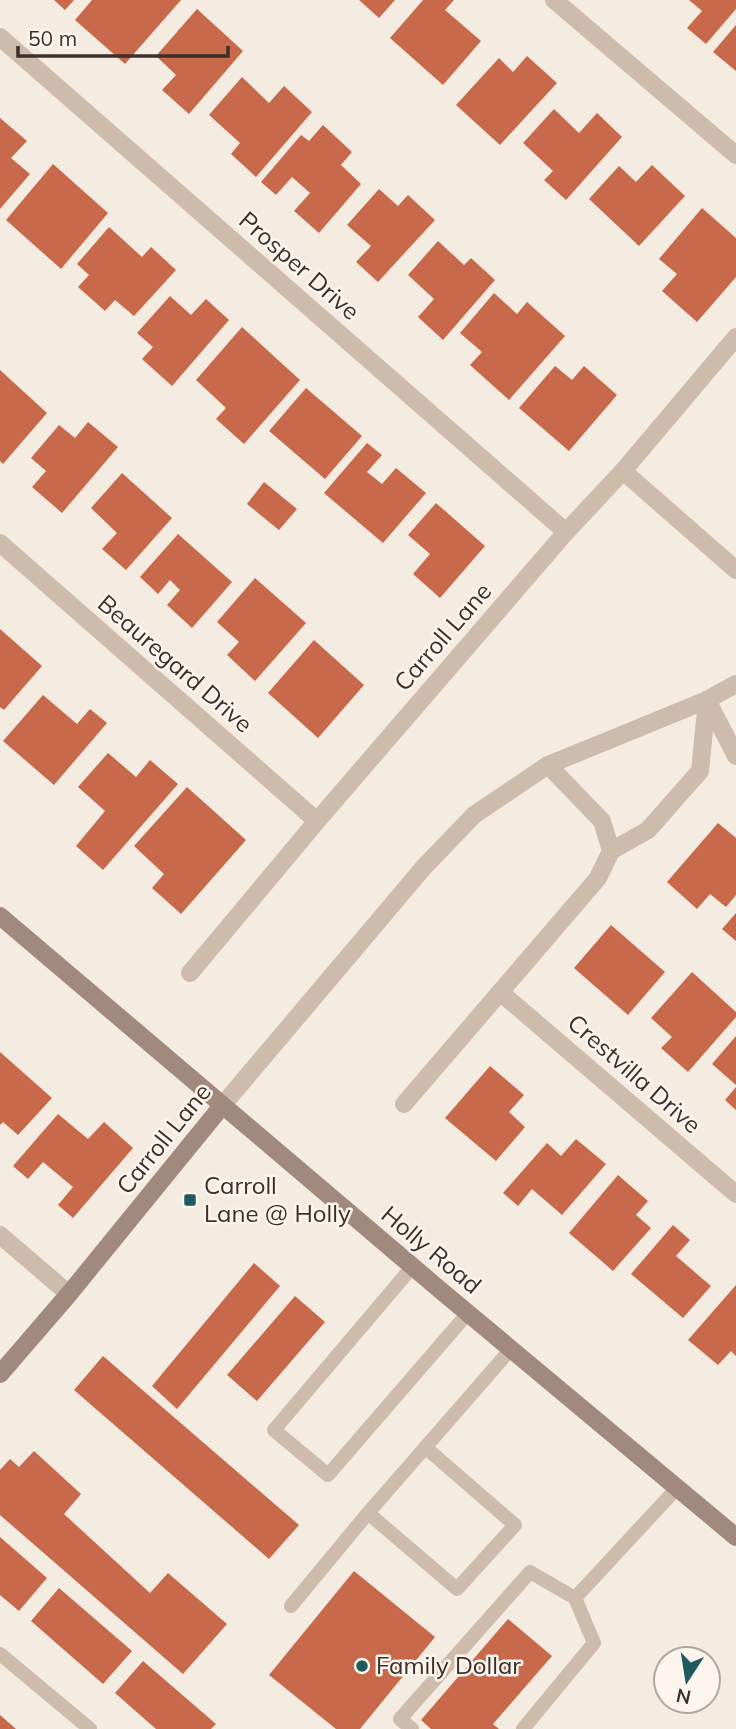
<svg xmlns="http://www.w3.org/2000/svg" width="736" height="1729" font-family="Mulish,sans-serif">
<style>
.building{fill:#c8694b}
.lines{fill:none;stroke-linecap:round;stroke-linejoin:round}
.lane{stroke:#cdbbac;stroke-width:14}
.street{stroke:#cdbbac;stroke-width:18}
.secondary{stroke:#a18a7d;stroke-width:18}
.poi-dot{fill:#1f5a5e;stroke:#fbf5ee;stroke-width:2.5}
.labels{text-anchor:middle;stroke-width:5;stroke-linejoin:round;paint-order:stroke}
.street-label{font-size:24px;fill:#3b302b;stroke:#fbf5ee}
.poi-label{font-size:24px;fill:#3b302b;stroke:#fbf5ee;text-anchor:start}
</style>
<rect width="100%" height="100%" fill="#f4ebe1"/>
<g class="building">
<path d="M54,0H74L65,10Z"/>
<path d="M92,0H181L125,64L75,20Z"/>
<path d="M359,0H395L379,18Z"/>
<path d="M423,0H454L445,10L481,41L443,85L390,38Z"/>
<path d="M689,0H736V9L706,44L687,28L702,11Z"/>
<path d="M197,9L243,51L189,114L162,90L176,75L156,56Z"/>
<path d="M736,25V71L713,52Z"/>
<path d="M527,56L557,83L500,145L456,105L499,58L513,72Z"/>
<path d="M242,77L269,103L284,86L312,112L256,177L231,154L240,143L209,115Z"/>
<path d="M554,109L579,133L597,113L622,137L566,200L544,180L553,171L523,143Z"/>
<path d="M0,118L27,141L11,158L30,174L0,209Z"/>
<path d="M323,125L352,152L341,165L361,184L319,233L294,211L310,193L292,177L276,195L261,182L301,135L309,141Z"/>
<path d="M53,164L108,213L61,269L6,220Z"/>
<path d="M652,165L685,196L639,246L589,199L619,166L636,182Z"/>
<path d="M379,189L398,206L408,195L435,220L378,282L356,262L371,246L347,225Z"/>
<path d="M702,208L736,238V277L697,322L662,291L677,274L659,259Z"/>
<path d="M109,227L142,257L151,247L176,270L134,316L115,300L105,311L78,287L89,275L77,264Z"/>
<path d="M438,241L464,265L471,258L495,280L443,340L418,317L434,299L408,275Z"/>
<path d="M494,293L517,314L527,302L565,336L509,400L470,365L482,352L460,333Z"/>
<path d="M170,296L191,315L206,299L229,320L172,386L142,359L153,347L137,333Z"/>
<path d="M242,327L300,380L244,444L216,419L226,408L196,380Z"/>
<path d="M555,366L572,380L584,366L617,395L569,451L519,408Z"/>
<path d="M0,370L47,413L3,464L0,461Z"/>
<path d="M306,388L362,436L325,479L269,431Z"/>
<path d="M88,422L118,447L62,513L32,487L46,471L31,458L59,425L75,438Z"/>
<path d="M367,443L382,455L367,472L382,484L396,468L426,493L383,543L324,493Z"/>
<path d="M122,473L172,518L126,570L102,549L117,533L91,508Z"/>
<path d="M264,482L297,509L279,530L247,504Z"/>
<path d="M436,503L485,546L440,598L413,574L430,554L408,535Z"/>
<path d="M178,534L232,582L192,628L167,605L180,590L170,580L158,594L140,577Z"/>
<path d="M255,578L306,623L255,681L227,655L239,642L217,622Z"/>
<path d="M0,629L42,666L4,710L0,707Z"/>
<path d="M314,640L364,685L318,738L268,693Z"/>
<path d="M43,695L77,724L90,709L107,723L54,785L3,741Z"/>
<path d="M108,753L136,777L150,760L178,784L103,870L76,846L105,811L78,787Z"/>
<path d="M187,787L246,840L181,914L152,888L164,874L134,846Z"/>
<path d="M718,823L736,838V895L726,907L710,894L697,909L667,882Z"/>
<path d="M736,913V941L722,929Z"/>
<path d="M611,925L665,972L628,1015L574,968Z"/>
<path d="M692,972L736,1012V1017L688,1072L661,1048L672,1037L651,1018Z"/>
<path d="M736,1036V1085L712,1064Z"/>
<path d="M0,1052L52,1098L18,1135L3,1122L0,1125Z"/>
<path d="M490,1066L524,1095L509,1112L525,1127L496,1161L445,1118Z"/>
<path d="M736,1087V1110L725,1100Z"/>
<path d="M58,1114L88,1139L104,1122L133,1148L73,1218L58,1205L73,1187L43,1162L28,1179L13,1166Z"/>
<path d="M576,1139L606,1164L562,1215L532,1189L518,1206L503,1193L547,1143L561,1156Z"/>
<path d="M618,1175L648,1201L636,1215L651,1228L613,1271L569,1233Z"/>
<path d="M673,1225L690,1240L676,1256L711,1286L683,1318L631,1274Z"/>
<path d="M254,1263L280,1286L177,1409L152,1386Z"/>
<path d="M736,1285V1356L731,1351L718,1365L688,1340Z"/>
<path d="M295,1296L325,1322L257,1401L227,1375Z"/>
<path d="M103,1356L299,1525L269,1559L74,1390Z"/>
<path d="M34,1451L81,1494L64,1514L150,1593L168,1573L227,1624L183,1674L0,1515V1470L10,1459L19,1467Z"/>
<path d="M0,1537L47,1578L19,1611L0,1595Z"/>
<path d="M354,1571L435,1637L360,1729H336L269,1675Z"/>
<path d="M59,1588L132,1651L103,1684L31,1621Z"/>
<path d="M508,1619L552,1656L493,1724L499,1729H431L421,1720Z"/>
<path d="M143,1661L216,1724L211,1729H156L115,1693Z"/>
<path d="M0,1715L16,1729H0Z"/>
</g>
<g class="lines">
<g class="lane">
<path d="M413,1266L274,1430L328,1475L468,1313"/>
<path d="M425,1447L515,1525L457,1589L368,1513L511,1349"/>
<path d="M575,1598L678,1487"/>
<path d="M291,1606L368,1513"/>
<path d="M0,1654L90,1729"/>
<path d="M412,1729L400,1719L530,1572L575,1598L594,1643L523,1729"/>
</g>
<g class="street">
<path d="M554,0L736,155"/>
<path d="M0,37L566,532"/>
<path d="M623,471L736,570"/>
<path d="M0,543L317,821"/>
<path d="M707,700L736,756"/>
<path d="M611,851L648,830L700,771L707,700"/>
<path d="M190,973L317,821L566,532L623,471L736,337"/>
<path d="M500,992L736,1194"/>
<path d="M404,1104L598,878L611,851L602,821L548,765"/>
<path d="M222,1106L424,867L474,815L548,765L707,700L736,684"/>
<path d="M0,1235L69,1294"/>
</g>
<g class="secondary">
<path d="M0,916L439,1289L736,1537"/>
<path d="M0,1374L69,1294L222,1106"/>
</g>
</g>
<g class="poi-dot">
<rect x="183" y="1193" width="14" height="14" rx="3.5"/>
<circle cx="362" cy="1666" r="7"/>
</g>
<g class="labels">
<g class="street-label">
<text transform="translate(299 266) rotate(41)" y="8">Prosper Drive</text>
<text transform="translate(443 637) rotate(-49)" y="8">Carroll Lane</text>
<text transform="translate(175 664) rotate(41)" y="8">Beauregard Drive</text>
<text transform="translate(634 1074) rotate(41)" y="8">Crestvilla Drive</text>
<text transform="translate(164 1139) rotate(-51)" y="8">Carroll Lane</text>
<text transform="translate(431 1250) rotate(40)" y="8">Holly Road</text>
</g>
<g class="poi-label">
<text x="204" y="1194">Carroll<tspan x="204" dy="28">Lane @ Holly</tspan></text>
<text x="376" y="1674">Family Dollar</text>
</g>
</g>
<g transform="translate(687 1680) rotate(192)"><circle r="33" fill="#fbf5ee" stroke="#aea6a0" stroke-width="2"/>
<path d="M0-5L12 26L0 18L-12 26Z" fill="#1f5a5e"/>
<text y="-10" font-size="19" font-weight="bold" text-anchor="middle" fill="#3b302b">N</text>
</g>
<path d="M18 46v10h210v-10" fill="none" stroke="#3b302b" stroke-width="3.5"/>
<text x="28" y="46" font-size="21" fill="#3b302b" stroke="#fbf5ee" stroke-width="5" paint-order="stroke">50 m</text>
</svg>
